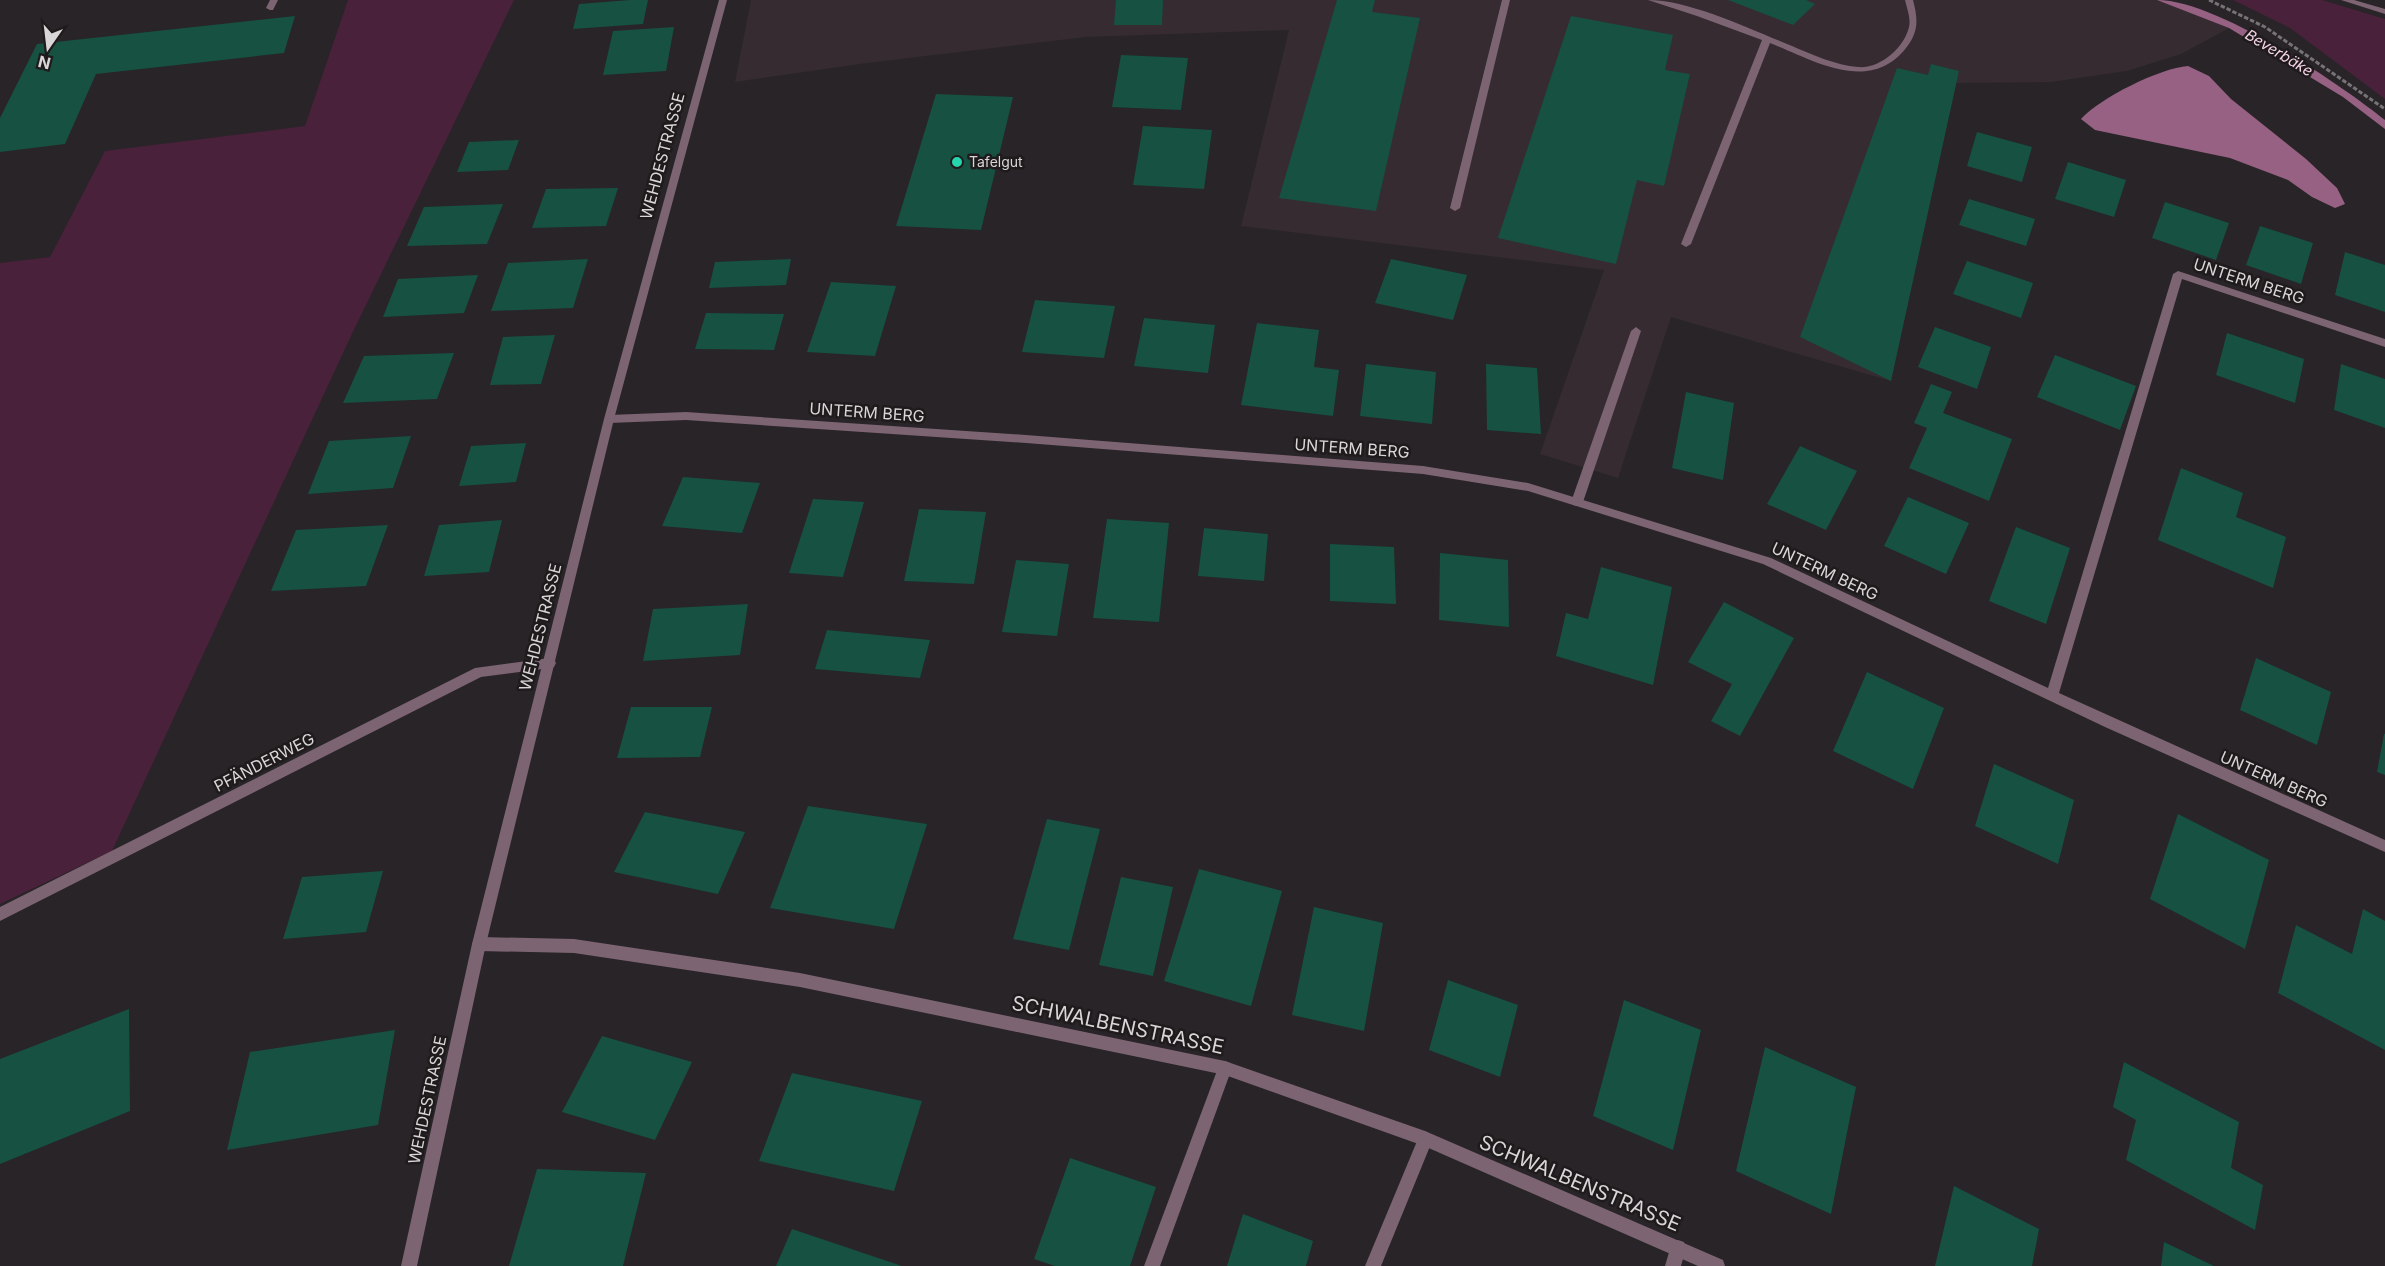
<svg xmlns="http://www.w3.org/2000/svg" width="2385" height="1266" font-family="Inter,sans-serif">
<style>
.built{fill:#352b31}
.green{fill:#49213b}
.water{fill:#966182}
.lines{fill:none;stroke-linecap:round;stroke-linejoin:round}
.stream{fill:#966182;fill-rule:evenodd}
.building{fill:#165142}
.path{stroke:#767375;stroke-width:3;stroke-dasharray:4.5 2;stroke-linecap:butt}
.service{fill:#7c6472;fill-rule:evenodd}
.minor{fill:#7c6472;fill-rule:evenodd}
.tertiary{fill:#7c6472;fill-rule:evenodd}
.poi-dot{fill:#27d5ad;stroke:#1f1b1d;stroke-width:2}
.labels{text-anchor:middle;stroke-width:5;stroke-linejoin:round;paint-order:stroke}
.far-poi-label{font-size:14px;fill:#d9d6d7;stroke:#1f1b1d;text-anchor:start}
.far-water-label{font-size:15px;font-style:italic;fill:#f6d4e7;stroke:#1f1b1d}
.street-label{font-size:16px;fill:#d9d6d7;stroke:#1f1b1d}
.near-street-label{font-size:20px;fill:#d9d6d7;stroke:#1f1b1d}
</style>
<rect width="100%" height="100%" fill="#282427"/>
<path class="built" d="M751,0H2162L2233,26L2181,54L2127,71L2051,82L1955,83L1891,381L1671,317L1618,478L1540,454L1604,270L1241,226L1289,30L1086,37L867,63L735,82Z"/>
<g class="green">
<path d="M348,0H514L350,338L112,851L0,904V263L50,257L105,151L305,126Z"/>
<path d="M2233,0H2322L2385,19V99L2290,28Z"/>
</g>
<path class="water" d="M2188,66L2209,76L2231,99L2306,159L2337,188L2345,204L2335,208L2312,197L2288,180L2230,158L2095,130L2081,119C2100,98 2160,68 2188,66Z"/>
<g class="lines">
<path class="stream" d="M2157,0C2217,0 2337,82 2385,120V129L2343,97L2229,28Z"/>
</g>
<g class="building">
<path d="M630,0H648L643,24L573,29L579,4Z"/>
<path d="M1116,0H1163L1162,25H1114Z"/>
<path d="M1337,0H1375L1372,12L1420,18L1376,211L1279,198Z"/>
<path d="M1728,0H1806L1815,4L1793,25Z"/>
<path d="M295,16L284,53L96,74L65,144L0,152V118L37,44Z"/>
<path d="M1571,16L1673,35L1665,70L1690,74L1664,186L1637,180L1616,264L1498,238Z"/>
<path d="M674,27L666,71L603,75L613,31Z"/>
<path d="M1121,55L1188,58L1181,110L1112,107Z"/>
<path d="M1931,64L1959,71L1891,381L1800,337L1897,68L1928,75Z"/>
<path d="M936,94L1013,97L981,230L896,226Z"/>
<path d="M1143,126L1212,130L1204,189L1133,185Z"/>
<path d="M1977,132L2032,147L2022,182L1967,166Z"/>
<path d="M519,140L508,170L457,172L469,142Z"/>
<path d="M2068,162L2126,180L2114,217L2055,199Z"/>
<path d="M618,188L606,226L532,228L546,189Z"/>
<path d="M1969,199L2035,219L2026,246L1959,225Z"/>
<path d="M2165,202L2229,223L2216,260L2152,238Z"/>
<path d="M503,204L487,244L407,246L424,207Z"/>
<path d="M2260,226L2313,243L2301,284L2246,265Z"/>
<path d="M2345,252L2385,265V312L2335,295Z"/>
<path d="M588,259L573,308L491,311L508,263Z"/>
<path d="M791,259L786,285L709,288L715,262Z"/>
<path d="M1391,259L1467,275L1453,320L1375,303Z"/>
<path d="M1967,261L2033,283L2021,318L1953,294Z"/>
<path d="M478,275L464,313L383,317L398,279Z"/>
<path d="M831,282L896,286L875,356L807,352Z"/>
<path d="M1035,300L1115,306L1104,358L1022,352Z"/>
<path d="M706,313L784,314L774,350L695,349Z"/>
<path d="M1144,318L1215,325L1208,373L1134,366Z"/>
<path d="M1257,323L1319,330L1314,367L1339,370L1333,416L1241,405Z"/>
<path d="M1935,327L1991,347L1977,389L1918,367Z"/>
<path d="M2227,333L2304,359L2295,403L2216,375Z"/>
<path d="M555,335L541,384L490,385L503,337Z"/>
<path d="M454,353L437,399L343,403L364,356Z"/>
<path d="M2055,355L2136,386L2120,430L2037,397Z"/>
<path d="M1366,364L1436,372L1432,424L1360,416Z"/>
<path d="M1486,364L1537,368L1541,434L1487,430Z"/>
<path d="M2341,364L2385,379V428L2334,410Z"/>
<path d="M1931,384L1952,392L1943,413L2012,439L1989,501L1909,468L1927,428L1914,423Z"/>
<path d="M1686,392L1734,403L1723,480L1672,468Z"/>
<path d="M411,436L393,488L308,494L329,441Z"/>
<path d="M526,443L516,482L459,486L471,446Z"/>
<path d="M1800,446L1857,471L1826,530L1767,504Z"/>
<path d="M2181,468L2243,493L2236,517L2286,537L2273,588L2158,540Z"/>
<path d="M683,477L760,483L742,533L662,526Z"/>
<path d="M1908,497L1969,523L1946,574L1884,546Z"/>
<path d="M813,499L864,502L843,577L789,573Z"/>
<path d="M919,509L986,512L974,584L904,581Z"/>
<path d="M1107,519L1169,523L1159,622L1093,618Z"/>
<path d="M502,520L489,572L424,576L439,525Z"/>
<path d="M388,525L366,586L271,591L296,530Z"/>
<path d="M2016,527L2070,548L2046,624L1989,601Z"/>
<path d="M1204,528L1268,534L1264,581L1198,576Z"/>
<path d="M1330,544L1394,547L1396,604L1330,601Z"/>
<path d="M1440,553L1508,560L1509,627L1439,620Z"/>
<path d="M1016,560L1069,564L1057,636L1002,632Z"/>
<path d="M1601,567L1672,587L1653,685L1556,656L1566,613L1588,619Z"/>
<path d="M1724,602L1794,638L1740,736L1711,721L1732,684L1688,662Z"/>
<path d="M748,604L740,655L643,661L653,609Z"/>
<path d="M827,630L930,640L920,678L815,669Z"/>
<path d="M2256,658L2331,692L2317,745L2240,710Z"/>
<path d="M1867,672L1944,708L1913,789L1833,751Z"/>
<path d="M631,707H712L700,757L617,758Z"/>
<path d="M2384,734H2385V775L2377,772Z"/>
<path d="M1994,764L2074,800L2058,864L1975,826Z"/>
<path d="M808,806L927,824L894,929L770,908Z"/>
<path d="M645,812L745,832L718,894L614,872Z"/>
<path d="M2178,814L2269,860L2245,949L2150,899Z"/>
<path d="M1047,819L1100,829L1069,950L1013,939Z"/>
<path d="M1199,869L1282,891L1251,1006L1164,981Z"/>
<path d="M383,871L366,932L283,939L302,877Z"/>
<path d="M1121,877L1173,887L1153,976L1099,965Z"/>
<path d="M1314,907L1383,923L1364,1031L1292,1015Z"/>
<path d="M2363,909L2385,921V1050L2278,993L2296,925L2352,954Z"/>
<path d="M1448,980L1518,1005L1500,1077L1429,1050Z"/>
<path d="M1624,1000L1701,1030L1673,1150L1593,1116Z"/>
<path d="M129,1009L130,1111L0,1164V1059Z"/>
<path d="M395,1030L378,1125L227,1150L250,1052Z"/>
<path d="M602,1036L692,1062L655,1140L562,1112Z"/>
<path d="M1765,1047L1856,1087L1831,1214L1736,1171Z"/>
<path d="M2124,1062L2239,1122L2231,1168L2263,1185L2255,1230L2126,1160L2136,1120L2113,1107Z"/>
<path d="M792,1073L922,1101L894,1191L759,1161Z"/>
<path d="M1070,1158L1156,1187L1130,1266H1055L1034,1259Z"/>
<path d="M537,1169L646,1173L623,1266H509Z"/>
<path d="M1954,1186L2039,1229L2032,1266H1935Z"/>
<path d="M1243,1214L1313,1241L1306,1266H1227Z"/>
<path d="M792,1229L902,1266H776Z"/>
<path d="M2164,1242L2214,1266H2161Z"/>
</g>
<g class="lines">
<path class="path" d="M2209,0L2265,27L2385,109"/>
<g class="service">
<path d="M1502,0H1510L1460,208L1455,211L1450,208Z"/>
<path d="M1648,0C1690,0 1752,30 1792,46C1813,55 1835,65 1858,67C1880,69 1904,48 1909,27C1911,18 1907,9 1905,0H1913C1918,19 1919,32 1906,48C1869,95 1813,60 1770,43L1691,244L1686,247L1681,244L1762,40L1697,16Z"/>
<path d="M2341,0H2354L2385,9V14Z"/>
<path d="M1636,327L1641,331L1583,502L1577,506L1573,505L1571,502L1631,331Z"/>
<path d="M1225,1061L1230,1063L1232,1068L1160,1266H1144L1218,1068L1220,1063Z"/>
<path d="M1425,1131L1430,1134L1433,1139L1381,1266H1365L1420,1134Z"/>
<path d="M1678,1240L1684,1242L1686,1248L1681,1266H1665L1672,1242Z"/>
</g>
<g class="minor">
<path d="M270,0H278L273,10H270L266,8Z"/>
<path d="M2178,271L2385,339V347L2182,279L2059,693L2385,840V852L2105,727L1763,564L1528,491L1423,474L1026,443L686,420L609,423L604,419L609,415L686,412L1026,435L1423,466L1528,483L1771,558L2048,688L2173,274Z"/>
<path d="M550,658L554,659L556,663L554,667L550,668L481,677L0,921V907L475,668Z"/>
<path d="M479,937L574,939L800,973L1225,1061L1425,1131L1723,1260L1725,1266H1698L1424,1146L1225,1075L800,987L574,953L479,951L474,949L472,944L474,939Z"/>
</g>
<path class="tertiary" d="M719,0H727L614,419L486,944L417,1266H401L472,944L604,419Z"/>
</g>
<circle class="poi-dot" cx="957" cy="162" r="6"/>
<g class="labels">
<g class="far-poi-label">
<text x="969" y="167">Tafelgut</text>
</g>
<g class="far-water-label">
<text transform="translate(2279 53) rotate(31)" y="5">Beverbäke</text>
</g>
<g class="street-label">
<text transform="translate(662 156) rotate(-75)" y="6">WEHDESTRASSE</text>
<text transform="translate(2249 281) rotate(18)" y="6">UNTERM BERG</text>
<text transform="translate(867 412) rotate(4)" y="6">UNTERM BERG</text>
<text transform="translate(1352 448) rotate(4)" y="6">UNTERM BERG</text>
<text transform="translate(1825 571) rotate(25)" y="6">UNTERM BERG</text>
<text transform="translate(540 627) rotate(-76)" y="6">WEHDESTRASSE</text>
<text transform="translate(264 762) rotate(-27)" y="6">PFÄNDERWEG</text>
<text transform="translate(2274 779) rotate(24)" y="6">UNTERM BERG</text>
<text transform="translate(427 1100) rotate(-78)" y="6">WEHDESTRASSE</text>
</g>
<g class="near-street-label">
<text transform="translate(1118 1025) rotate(12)" y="7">SCHWALBENSTRASSE</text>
<text transform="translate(1580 1183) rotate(23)" y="7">SCHWALBENSTRASSE</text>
</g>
</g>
<g transform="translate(48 48) rotate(194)" stroke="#1f1b1d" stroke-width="4.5" paint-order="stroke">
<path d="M0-4.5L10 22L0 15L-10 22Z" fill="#d9d6d7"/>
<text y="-9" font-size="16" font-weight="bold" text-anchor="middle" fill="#d9d6d7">N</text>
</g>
</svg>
